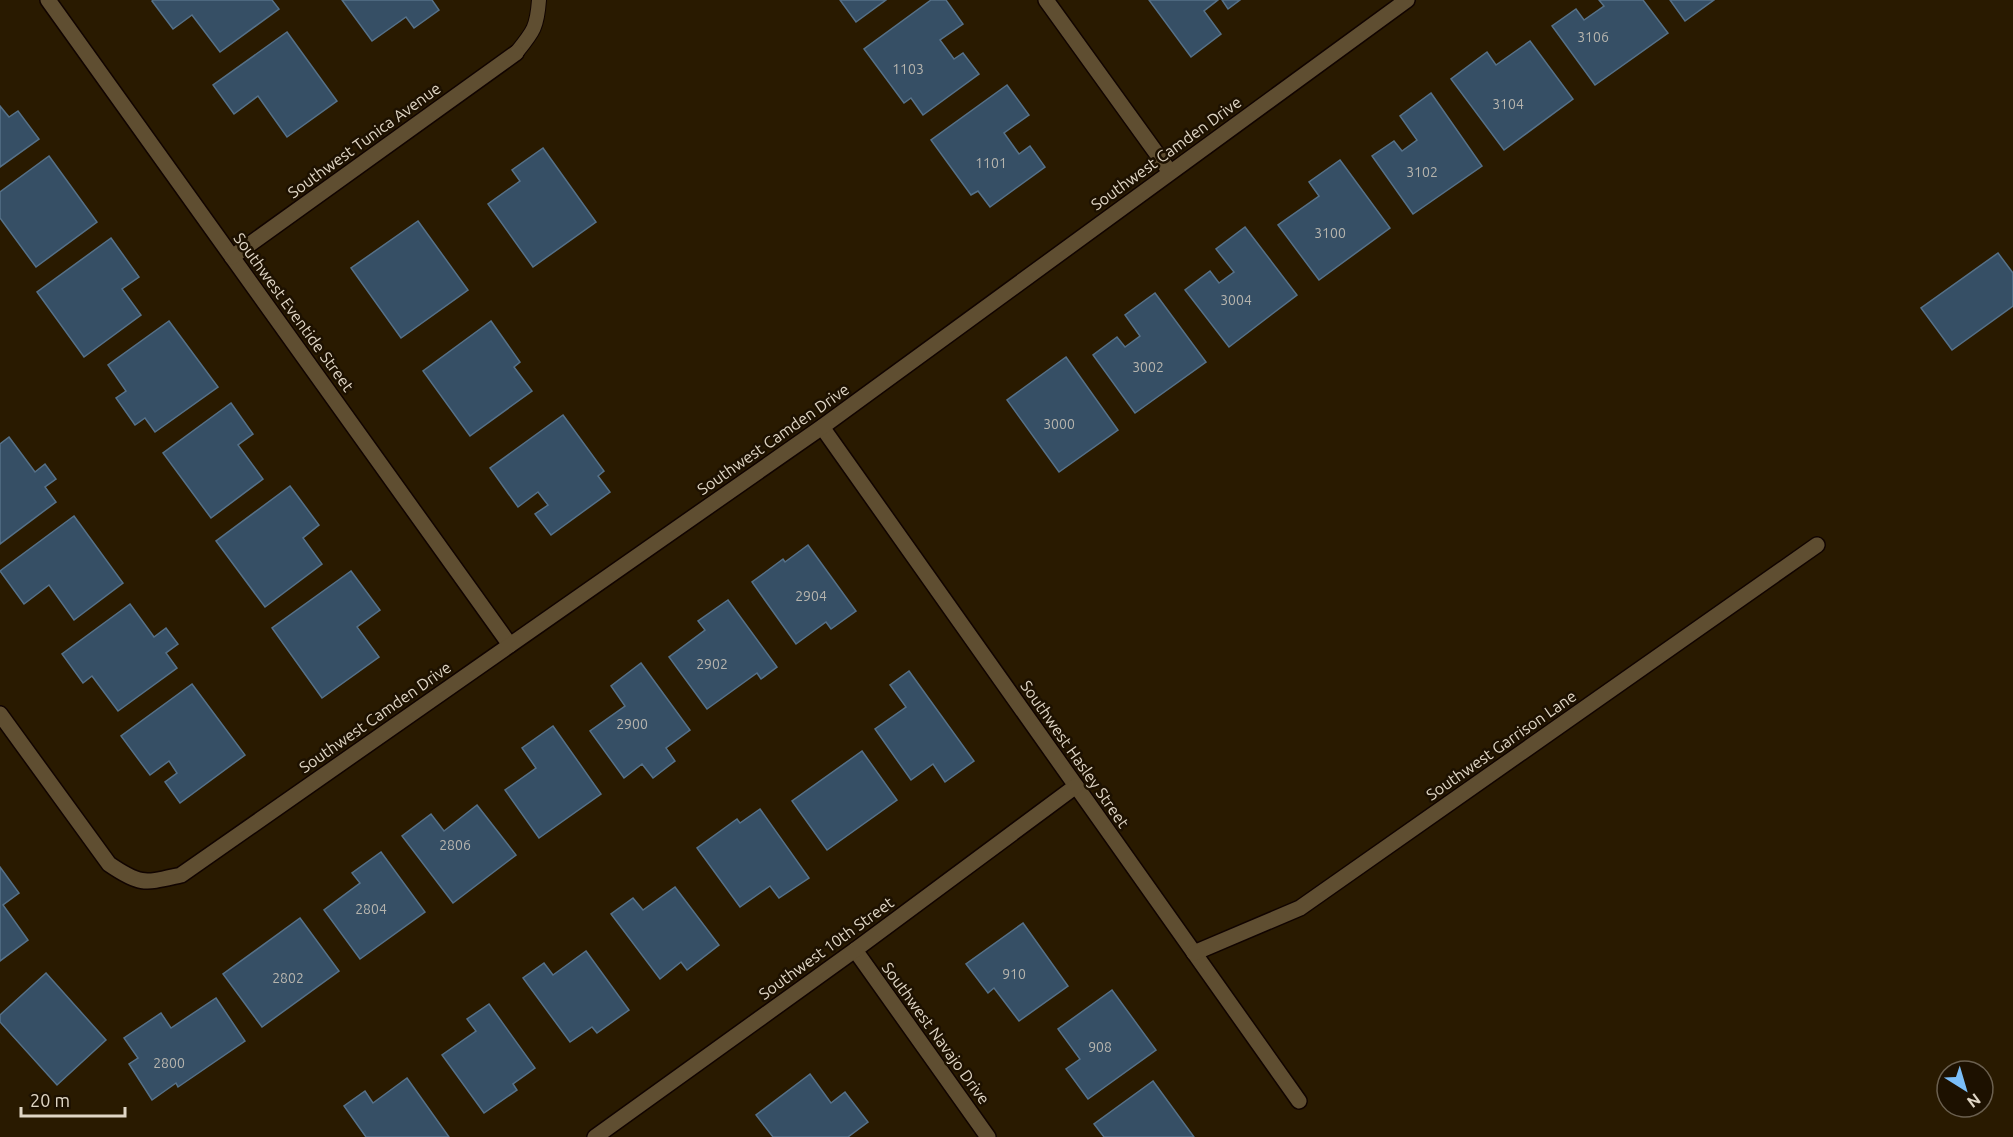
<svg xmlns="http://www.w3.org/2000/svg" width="2013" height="1137" font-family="Ubuntu,sans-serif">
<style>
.building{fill:#364f65;stroke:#567188;stroke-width:1.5}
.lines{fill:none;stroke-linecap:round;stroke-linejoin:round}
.lane-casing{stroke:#110400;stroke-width:16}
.street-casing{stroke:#110400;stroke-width:18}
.lane{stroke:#5f4e31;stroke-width:14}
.street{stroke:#5f4e31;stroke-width:15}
.labels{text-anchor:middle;stroke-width:5;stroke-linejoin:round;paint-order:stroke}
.number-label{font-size:14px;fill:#b6b4ad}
.street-label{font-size:16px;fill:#e0d6c5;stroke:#1d1100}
</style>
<rect width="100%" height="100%" fill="#291a00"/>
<g class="building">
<path d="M153,0H272L279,9L220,52L192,15L173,29L152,1Z"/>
<path d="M342,0H432L439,10L414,28L406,17L372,41Z"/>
<path d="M840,0H886L856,22Z"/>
<path d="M931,0H946L963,24L940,40L954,59L963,53L979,74L923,115L911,98L904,103L864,49Z"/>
<path d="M1149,0H1218L1204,11L1221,34L1191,57Z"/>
<path d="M1222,0H1240L1228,9Z"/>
<path d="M1599,0H1643L1668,33L1595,85L1552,26L1576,9L1584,20L1604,6Z"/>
<path d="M1670,0H1714L1685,21Z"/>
<path d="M287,32L337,101L287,137L258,96L234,114L213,85Z"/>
<path d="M1530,41L1573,99L1504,150L1451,79L1487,52L1496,65Z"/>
<path d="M1007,85L1029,115L1004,133L1019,154L1030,146L1045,167L990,207L978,191L971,195L931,140Z"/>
<path d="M1431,93L1482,166L1413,214L1372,156L1394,141L1402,151L1417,140L1400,116Z"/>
<path d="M0,106L9,117L18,111L39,139L0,167Z"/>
<path d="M543,148L596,222L533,267L488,204L520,181L512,170Z"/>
<path d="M49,156L97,222L36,267L0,218V192Z"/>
<path d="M1340,160L1390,228L1319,280L1278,225L1319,196L1309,182Z"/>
<path d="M418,221L468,290L401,338L351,268Z"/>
<path d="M1245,227L1297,295L1229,347L1185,290L1210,271L1219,283L1234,272L1216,249Z"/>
<path d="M111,238L139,277L122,289L141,315L84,357L37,292Z"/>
<path d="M1998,253L2013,273V306L1952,350L1921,308Z"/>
<path d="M1155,293L1206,362L1135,413L1093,355L1117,337L1125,347L1140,336L1125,315Z"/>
<path d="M169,321L218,387L155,432L145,418L135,425L116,398L126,391L108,365Z"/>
<path d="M491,321L520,362L514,367L532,391L470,436L423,371Z"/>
<path d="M1066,357L1118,430L1059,472L1007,400Z"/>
<path d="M231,403L253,434L238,445L263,479L211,518L163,453Z"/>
<path d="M563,415L604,471L598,476L610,492L551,535L535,514L548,505L538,492L518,507L490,468Z"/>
<path d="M9,437L35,472L45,464L56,479L45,487L56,502L0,544V444Z"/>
<path d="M290,486L319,525L303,538L322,564L265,607L216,541Z"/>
<path d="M74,516L123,583L74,620L49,585L24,604L0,571Z"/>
<path d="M808,545L856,611L831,629L826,622L796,644L752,582L783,559L785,562Z"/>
<path d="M351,571L380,610L357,627L379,657L322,698L272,628Z"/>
<path d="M728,600L777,667L761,679L757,673L707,709L669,657L705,630L698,621Z"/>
<path d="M130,604L154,637L166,628L178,644L166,653L177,668L118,711L92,676L83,683L62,654Z"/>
<path d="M641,663L690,730L666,748L675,761L653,778L642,764L624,778L590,731L625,706L611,686Z"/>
<path d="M909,671L974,761L945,782L933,764L911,780L875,729L906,707L890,685Z"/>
<path d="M192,684L245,755L180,803L165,782L177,773L169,761L150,775L121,736Z"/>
<path d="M553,726L601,794L539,838L505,790L536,768L522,748Z"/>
<path d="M862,751L897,800L827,850L792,801Z"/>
<path d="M477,805L516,855L453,903L402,836L431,814L444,831Z"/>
<path d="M760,809L809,878L779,898L770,886L740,907L697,848L737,819L740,823Z"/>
<path d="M381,852L425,912L360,959L324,910L360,883L352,873Z"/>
<path d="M0,867L19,893L3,905L28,940L0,961Z"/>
<path d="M675,887L719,945L687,970L681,962L660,979L611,914L633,898L643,910Z"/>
<path d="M300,918L339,971L262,1027L223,974Z"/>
<path d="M1023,923L1068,986L1019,1021L994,988L988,993L966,964Z"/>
<path d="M586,951L629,1010L597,1033L592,1027L570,1042L523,978L544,963L553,975Z"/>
<path d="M46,973L106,1040L57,1085L0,1022V1015Z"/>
<path d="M1112,990L1156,1050L1088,1099L1066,1069L1080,1059L1058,1029Z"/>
<path d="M216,998L245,1041L178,1087L176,1083L152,1100L129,1064L138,1058L124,1038L161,1013L171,1028Z"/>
<path d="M489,1004L535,1068L513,1084L517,1090L484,1113L442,1055L476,1031L467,1019Z"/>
<path d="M810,1074L831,1103L845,1092L868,1122L848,1137H773L756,1115Z"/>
<path d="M407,1078L449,1137H366L344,1106L365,1091L373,1103Z"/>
<path d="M1153,1081L1194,1137H1104L1094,1124Z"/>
</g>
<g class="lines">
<g class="lane-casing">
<path id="lane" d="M516,53C533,32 537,28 539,0"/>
</g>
<g class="street-casing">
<g id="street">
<path d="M48,0L510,645"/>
<path d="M1046,0L1170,172"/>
<path d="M232,257L516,53"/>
<path d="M822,427L1299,1101"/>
<path d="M0,714L109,864C141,886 145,883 181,875L822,427L1407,0"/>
<path d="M855,950L988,1137"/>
<path d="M1194,953L1300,908L1817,545"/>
<path d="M595,1137L855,950L1076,786"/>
</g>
</g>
<use href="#lane" class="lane"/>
<use href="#street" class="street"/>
</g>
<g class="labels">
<g class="number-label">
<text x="1593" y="42">3106</text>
<text x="908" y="74">1103</text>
<text x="1508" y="109">3104</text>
<text x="991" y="168">1101</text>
<text x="1422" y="177">3102</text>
<text x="1330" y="238">3100</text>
<text x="1236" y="305">3004</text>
<text x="1148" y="372">3002</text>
<text x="1059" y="429">3000</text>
<text x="811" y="601">2904</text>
<text x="712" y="669">2902</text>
<text x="632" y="729">2900</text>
<text x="455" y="850">2806</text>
<text x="371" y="914">2804</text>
<text x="1014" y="979">910</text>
<text x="288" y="983">2802</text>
<text x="1100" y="1052">908</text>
<text x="169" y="1068">2800</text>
</g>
<g class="street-label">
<text transform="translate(364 140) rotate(-36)" y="6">Southwest Tunica Avenue</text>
<text transform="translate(1166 153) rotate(-36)" y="6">Southwest Camden Drive</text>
<text transform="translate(294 312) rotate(54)" y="6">Southwest Eventide Street</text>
<text transform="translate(773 439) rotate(-35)" y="6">Southwest Camden Drive</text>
<text transform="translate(375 717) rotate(-35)" y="6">Southwest Camden Drive</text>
<text transform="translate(1501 745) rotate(-35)" y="6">Southwest Garrison Lane</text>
<text transform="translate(1075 754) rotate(55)" y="6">Southwest Hasley Street</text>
<text transform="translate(826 948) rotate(-36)" y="6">Southwest 10th Street</text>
<text transform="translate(936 1033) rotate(54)" y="6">Southwest Navajo Drive</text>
</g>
</g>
<g transform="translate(1965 1089) rotate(143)"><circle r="28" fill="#1d1100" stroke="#6b604f" stroke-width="1.5"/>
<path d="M0-4.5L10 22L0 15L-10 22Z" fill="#7bbef8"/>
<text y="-9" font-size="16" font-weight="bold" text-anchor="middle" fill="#e0d6c5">N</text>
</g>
<path d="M21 1107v9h104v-9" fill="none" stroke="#e0d6c5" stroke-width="3"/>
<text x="30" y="1107" font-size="18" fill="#e0d6c5" stroke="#1d1100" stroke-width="4.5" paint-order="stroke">20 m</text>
</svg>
